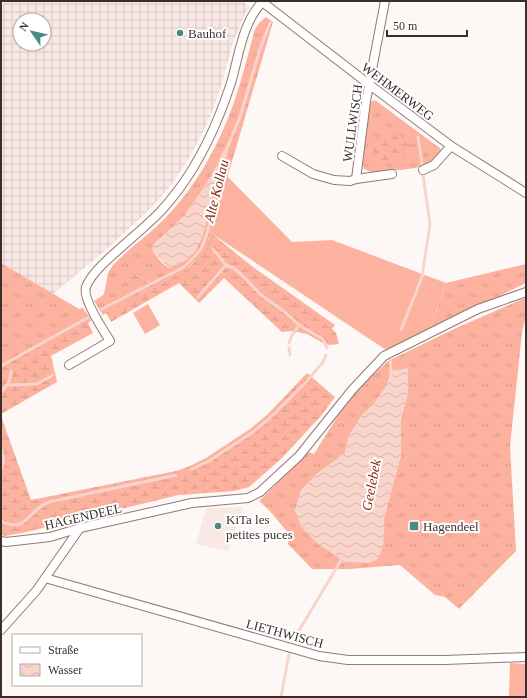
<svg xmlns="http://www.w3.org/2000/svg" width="527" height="698" font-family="'Times New Roman',serif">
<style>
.built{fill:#f9e9e5}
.industrial{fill:url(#industrial-grid);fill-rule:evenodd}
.grass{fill:url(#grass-tufts);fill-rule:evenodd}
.wetland{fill:url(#wetland-marsh)}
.garden{fill:#fdb29f}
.water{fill:url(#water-waves)}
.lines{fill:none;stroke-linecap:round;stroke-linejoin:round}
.stream{stroke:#f9d4ca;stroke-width:3}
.street-casing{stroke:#947871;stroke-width:10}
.street{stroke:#fff;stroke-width:8}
.poi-dot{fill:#488c7f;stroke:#fff;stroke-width:1.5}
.labels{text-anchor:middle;stroke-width:4;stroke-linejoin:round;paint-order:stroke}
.poi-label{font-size:13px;fill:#3b2f2c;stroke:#fff;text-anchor:start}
.street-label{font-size:13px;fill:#3b2f2c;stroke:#fff}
.water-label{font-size:14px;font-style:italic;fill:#851f03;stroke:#fff}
</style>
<defs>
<pattern id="industrial-grid" width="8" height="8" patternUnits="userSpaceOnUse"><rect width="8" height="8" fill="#f9e9e5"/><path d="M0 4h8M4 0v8" fill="none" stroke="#d6c8c5"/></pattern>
<pattern id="grass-tufts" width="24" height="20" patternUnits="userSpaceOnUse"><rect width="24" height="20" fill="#fdb29f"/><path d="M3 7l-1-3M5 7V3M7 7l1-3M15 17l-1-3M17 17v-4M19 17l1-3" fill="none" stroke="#da9989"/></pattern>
<pattern id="wetland-marsh" width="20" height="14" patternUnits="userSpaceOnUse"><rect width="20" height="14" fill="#fdb29f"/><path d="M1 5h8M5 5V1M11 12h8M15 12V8" fill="none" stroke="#da9989"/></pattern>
<pattern id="water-waves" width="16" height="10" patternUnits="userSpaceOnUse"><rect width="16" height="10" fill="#f9d4ca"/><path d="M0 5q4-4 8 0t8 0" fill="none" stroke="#d6b6ae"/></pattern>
</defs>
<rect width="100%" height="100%" fill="#fdf7f5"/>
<path class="built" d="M243,507L228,551L196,544L206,508Z"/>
<path class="industrial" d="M5,1H242L250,7L245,14L238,30L232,45L222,83L209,120L192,153L172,184L152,207L107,249L53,294L1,263V9ZM20,20H44V44H20Z"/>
<g class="grass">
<path d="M266,17L273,22L211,233L204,251L199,257L187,269L103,315L94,301L102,296L104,294L108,273L113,265C130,247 152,233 169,214C198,183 219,144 233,105C242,80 248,54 255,29L260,22ZM218,164L220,165C216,180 212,195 209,210C206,223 203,238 196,249C190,258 179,265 169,268C162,263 150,253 154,244L176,224L184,216L207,183ZM132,271L142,278L149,281V282L127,293L131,272Z"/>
<path d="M375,100L441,149C439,154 435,159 432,162C422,170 384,171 371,172L364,169L362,164L370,104L372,101Z"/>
<path d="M1,263L79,309L83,308L89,317L1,366Z"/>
<path d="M526,264V283L430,329L446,283Z"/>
<path d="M525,298L526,300V316L522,332L518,371L510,446L516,551L459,609L445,597L435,595L400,565L349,569H312L288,544L289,534L269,510L259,501L309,452L314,454L350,396L388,361L454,329ZM391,371L408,393L401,419V455L384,518L383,546L346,562L316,542L295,511L301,491L317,474L345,453L349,436L362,415L374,404L387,385Z"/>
</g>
<g class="wetland">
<path d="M389,133L400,135L409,144V155C406,156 404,159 401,159C397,160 382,161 379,160C369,156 372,140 380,136C382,134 386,134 389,133Z"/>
<path d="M211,233L253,267L335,325L332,329L336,333L339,344L329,345L321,342L307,334L292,331L282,332L224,278L199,303L179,283L111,322L106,313L187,269C200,258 205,249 211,233Z"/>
<path d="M132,271L142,278L148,280L149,282L127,293H126L123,290L124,282L128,273Z"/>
<path d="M89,317L91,321L88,323L93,333L51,356L57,382L1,414V366Z"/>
<path d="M307,373L335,397L321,416L281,459L249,487L234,491L179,495L22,533L5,536L1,535V416L31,500L176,471L190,466L206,458L250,429L268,414Z"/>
</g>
<g class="garden">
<path d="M227,176L292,242L332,240L446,283L430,329L386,350L211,233Z"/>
<path d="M148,304L160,325L145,334L133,313Z"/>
<path d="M510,663L526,664V697H509Z"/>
</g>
<g class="water">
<path d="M218,164H219L220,165C216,180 212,195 209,210C206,223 203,238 196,249C190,258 179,265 169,268L153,252L152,249L154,244L176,224L184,216L207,183Z"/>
<path d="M408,368V393L401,419V455L384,518L383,546L379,558L370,563L346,562L316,542L302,528L295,511L301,492L317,474L345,453L349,436L362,415L374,404L387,385L391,371Z"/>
</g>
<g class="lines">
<g class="stream">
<path d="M418,137L422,164"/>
<path d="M219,164L225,151"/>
<path d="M213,249L226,265L233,268L241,274L261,295L285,312L299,325L321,338L324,341L327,348"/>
<path d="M198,297L226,265"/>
<path d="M102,309L184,267L196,255L201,249L207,234L227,148L240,117L260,49L270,23"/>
<path d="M401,330L422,277L430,224L423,174"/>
<path d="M289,343L291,337L299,325"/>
<path d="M289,348L290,355"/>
<path d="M390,360L391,371V375"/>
<path d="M1,366L89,317"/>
<path d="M8,385L37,384L53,375"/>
<path d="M1,392C8,384 10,382 11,371"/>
<path d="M1,449C3,456 5,463 1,470"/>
<path d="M192,469L209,461L253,432L271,417L307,381L323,362L326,355"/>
<path d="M1,521C22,532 26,518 40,507C42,505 46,504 49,502L176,475"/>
<path d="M294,639L343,557"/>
<path d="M281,697L289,654"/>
</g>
<g class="street-casing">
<g id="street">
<path d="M261,1L370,85L451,146L526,193"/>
<path d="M282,156L313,174L334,180L350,181L356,179L392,174"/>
<path d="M423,170L434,165L451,146"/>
<path d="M356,179L366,101L385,1"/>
<path d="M69,365L110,341C103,330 82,298 86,287C89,279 96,271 102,265C120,247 140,232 158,214C165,207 173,197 179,189C202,158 218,122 230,86C237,65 239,42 249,22C252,15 257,8 262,2"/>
<path d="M1,541L6,542L50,537L80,528L192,503L248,498L260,492L299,456L352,390L384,356L478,309L526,292"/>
<path d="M45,578L319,656L348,660H445L526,657"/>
<path d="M1,630L36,591L80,528"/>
</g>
</g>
<use href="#street" class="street"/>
</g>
<g class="poi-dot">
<circle cx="180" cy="33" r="4"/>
<circle cx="218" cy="526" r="4"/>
<rect x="409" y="521" width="10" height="10" rx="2"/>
</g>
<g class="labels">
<g class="poi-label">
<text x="188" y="38">Bauhof</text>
<text x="226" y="524">KiTa les<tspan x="226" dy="15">petites puces</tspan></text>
<text x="423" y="531">Hagendeel</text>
</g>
<g class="street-label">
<text transform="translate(398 91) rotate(37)" y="5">WEHMERWEG</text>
<text transform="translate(352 123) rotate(-82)" y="5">WULLWISCH</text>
<text transform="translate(83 516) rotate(-13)" y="5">HAGENDEEL</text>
<text transform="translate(285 633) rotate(15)" y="5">LIETHWISCH</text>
</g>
<g class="water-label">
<text transform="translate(216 191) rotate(-76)" y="5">Alte Kollau</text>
<text transform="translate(371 485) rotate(-79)" y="5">Geelebek</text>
</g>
</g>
<rect width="527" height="698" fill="none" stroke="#3b2f2c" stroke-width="4"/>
<rect x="12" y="634" width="130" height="52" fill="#ffffff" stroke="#b1acab"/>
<rect x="20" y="647" width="20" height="6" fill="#ffffff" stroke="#b1acab"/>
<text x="48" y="654" font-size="12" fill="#3b2f2c">Straße</text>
<rect x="20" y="664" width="20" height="12" fill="url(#water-waves)" stroke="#b1acab"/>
<text x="48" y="674" font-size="12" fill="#3b2f2c">Wasser</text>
<g transform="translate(32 32) rotate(304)"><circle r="19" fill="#ffffff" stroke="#b1acab"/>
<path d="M0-3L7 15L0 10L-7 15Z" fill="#488c7f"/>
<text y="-6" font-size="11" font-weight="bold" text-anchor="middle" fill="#3b2f2c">N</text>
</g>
<path d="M387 30v6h80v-6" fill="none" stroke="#3b2f2c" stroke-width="2"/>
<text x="393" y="30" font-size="12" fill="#3b2f2c" stroke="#ffffff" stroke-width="3" paint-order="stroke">50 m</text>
</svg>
